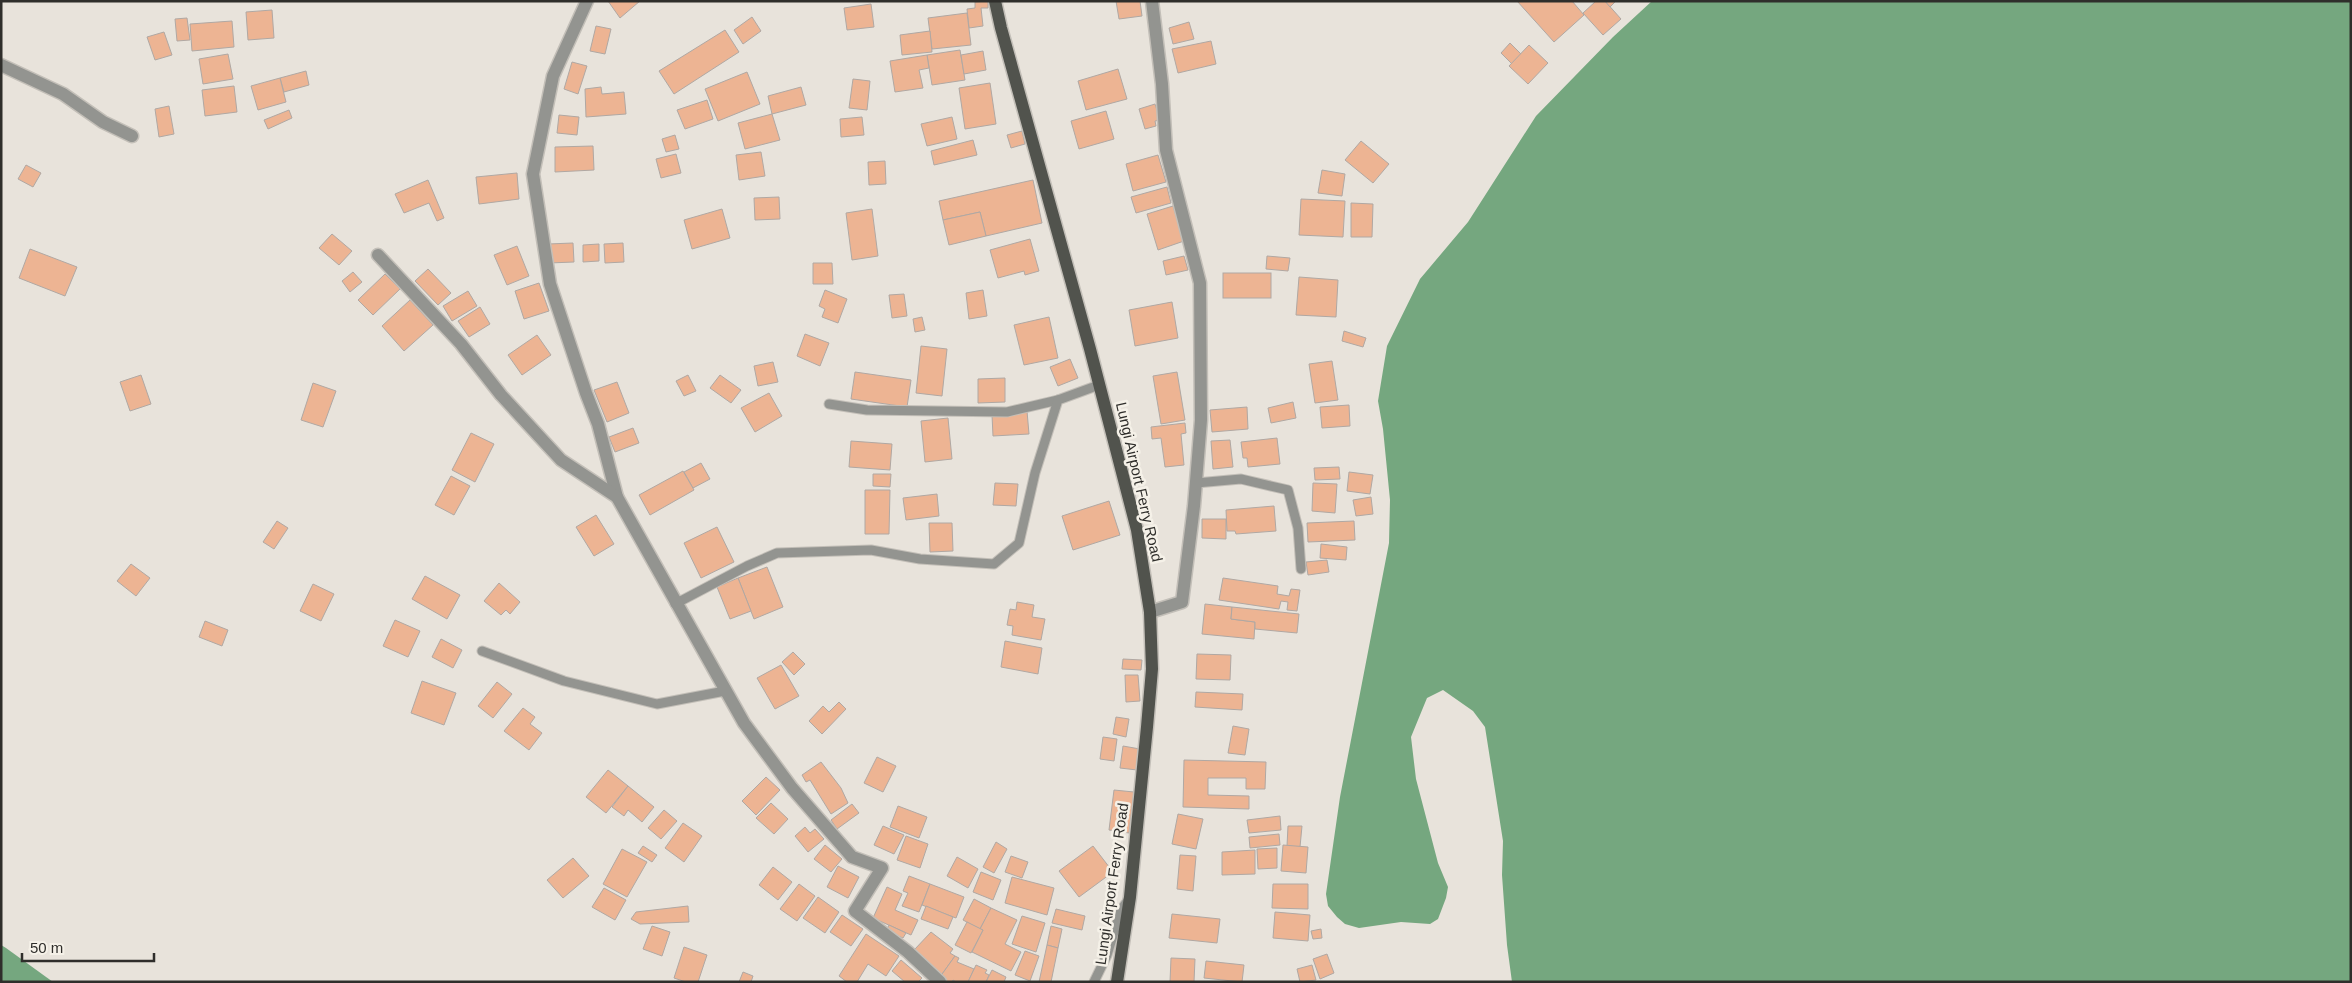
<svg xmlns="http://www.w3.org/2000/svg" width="2352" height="983" font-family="Arial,sans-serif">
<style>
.water{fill:#75a77f}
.building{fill:#edb493;stroke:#b0a8a3}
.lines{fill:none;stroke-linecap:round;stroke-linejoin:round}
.lane-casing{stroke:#c3bfb8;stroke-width:11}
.street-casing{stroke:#c3bfb8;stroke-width:15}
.primary-casing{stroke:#c3bfb8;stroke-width:15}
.lane{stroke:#939490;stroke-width:9}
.street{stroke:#939490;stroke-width:12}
.primary{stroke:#51534d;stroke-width:12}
.labels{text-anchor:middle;stroke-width:5;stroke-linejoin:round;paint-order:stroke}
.street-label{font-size:15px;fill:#2f2e2b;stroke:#f5f1e8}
</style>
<rect width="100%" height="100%" fill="#e8e3db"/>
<g class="water">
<path d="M1652,1H2351V982H1512L1507,945L1502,875L1503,841L1485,727L1473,711L1443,690L1427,698L1411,737L1416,779L1438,863L1448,887L1446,898L1438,919L1430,924L1401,922L1359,928L1345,924L1337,917L1328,906L1326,894L1340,797L1389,543L1390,500L1383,429L1378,401L1387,346L1420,279L1468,222L1536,116L1613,37Z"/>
<path d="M1,945L6,948L53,982H1Z"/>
</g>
<g class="building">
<path d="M608,1H640L620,18Z"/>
<path d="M988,1V8H981L983,26L969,28L967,9L975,8V2Z"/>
<path d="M1116,1H1140L1142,16L1119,19Z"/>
<path d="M1517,1H1572L1584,15L1554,42Z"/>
<path d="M1596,1H1605L1621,19L1603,35L1583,13Z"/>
<path d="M1605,1H1616L1610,7Z"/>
<path d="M871,4L874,27L847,30L844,8Z"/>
<path d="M272,10L274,38L248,40L246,12Z"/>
<path d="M967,13L971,45L932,49L928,18Z"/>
<path d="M752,17L761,31L743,44L734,30Z"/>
<path d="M187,18L190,40L177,41L175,19Z"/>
<path d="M232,21L234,47L192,51L190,24Z"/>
<path d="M1189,22L1194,39L1173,44L1169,28Z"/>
<path d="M596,26L611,29L605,54L590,51Z"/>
<path d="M725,30L739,52L674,94L659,71Z"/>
<path d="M930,31L932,52L902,55L900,35Z"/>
<path d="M164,32L172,55L155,60L147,37Z"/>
<path d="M1211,41L1216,64L1178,73L1172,49Z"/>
<path d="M1510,43L1521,54L1512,64L1501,53Z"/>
<path d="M1529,45L1548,63L1528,84L1509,66Z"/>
<path d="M960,50L965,80L932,85L927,55Z"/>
<path d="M983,51L986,70L964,74L961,55Z"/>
<path d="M228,54L233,79L203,84L199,59Z"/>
<path d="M927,55L929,68L919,70L923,88L895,92L890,61Z"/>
<path d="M572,62L587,66L578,94L564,89Z"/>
<path d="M1118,69L1127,99L1086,110L1078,81Z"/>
<path d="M306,71L309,85L284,92L280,78Z"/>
<path d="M747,72L760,104L718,121L705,89Z"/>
<path d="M280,78L286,102L258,110L251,86Z"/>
<path d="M853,79L870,81L867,110L849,108Z"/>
<path d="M990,83L996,124L965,129L959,88Z"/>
<path d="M234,86L237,112L205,116L202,90Z"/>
<path d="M601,87L602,94L624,92L626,114L586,117L585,89Z"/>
<path d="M801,87L806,105L772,114L768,96Z"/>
<path d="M707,100L713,119L685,129L677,110Z"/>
<path d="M1155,104L1160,120L1155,121L1156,126L1145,129L1139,109Z"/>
<path d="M169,106L174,134L159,137L155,109Z"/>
<path d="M289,110L292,118L268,129L264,120Z"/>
<path d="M1106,111L1114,139L1079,149L1071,121Z"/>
<path d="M772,114L780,140L745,149L738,123Z"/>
<path d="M559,115L579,117L577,135L557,133Z"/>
<path d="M862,117L864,135L841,137L840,119Z"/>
<path d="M952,117L957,139L927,146L921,124Z"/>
<path d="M1022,131L1025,144L1011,148L1007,135Z"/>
<path d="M675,135L679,149L666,152L662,139Z"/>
<path d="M973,140L977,155L934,165L931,151Z"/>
<path d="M1361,141L1389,164L1373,183L1345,160Z"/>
<path d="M593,146L594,170L555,172V147Z"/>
<path d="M761,152L765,176L739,180L736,155Z"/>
<path d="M676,154L681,173L661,178L656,159Z"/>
<path d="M1158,155L1166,182L1133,191L1126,164Z"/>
<path d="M885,161L886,184L869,185L868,162Z"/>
<path d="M26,165L41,173L33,187L18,179Z"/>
<path d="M1322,170L1345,174L1342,196L1318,193Z"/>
<path d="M517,173L519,199L479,204L476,177Z"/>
<path d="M428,180L444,218L437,221L429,203L404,213L395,194Z"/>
<path d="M1033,180L1042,223L986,236L980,212L943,220L939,201Z"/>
<path d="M1167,187L1171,203L1136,213L1131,197Z"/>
<path d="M779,197L780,219L755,220L754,198Z"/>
<path d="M1301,199L1345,201L1343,237L1299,235Z"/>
<path d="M1351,203L1373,204L1372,237H1351Z"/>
<path d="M1173,206L1184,241L1158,250L1147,214Z"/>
<path d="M722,209L730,238L692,249L684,220Z"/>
<path d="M872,209L878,256L852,260L846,213Z"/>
<path d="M980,212L986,236L949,245L943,220Z"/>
<path d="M332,234L352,251L339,265L319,248Z"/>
<path d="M1030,239L1039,271L1025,275L1024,271L998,278L990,250Z"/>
<path d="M573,243L574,262L549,263L548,244Z"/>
<path d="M623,243L624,262L605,263L604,244Z"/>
<path d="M599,244V261L583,262V245Z"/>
<path d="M517,246L529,276L507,285L494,255Z"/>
<path d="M30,249L77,267L65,296L19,278Z"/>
<path d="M1184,256L1188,270L1166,275L1163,261Z"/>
<path d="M1267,256L1290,258L1288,271L1266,269Z"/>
<path d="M813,263H832L833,284H813Z"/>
<path d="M428,269L451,293L438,305L415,281Z"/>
<path d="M353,272L362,282L350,292L342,281Z"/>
<rect x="1223" y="273" width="48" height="25"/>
<path d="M385,274L400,289L373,315L358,300Z"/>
<path d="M1299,277L1338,280L1336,317L1296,315Z"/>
<path d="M539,283L549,311L524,319L515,291Z"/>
<path d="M825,290L847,299L838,323L822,317L825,309L819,306Z"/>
<path d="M983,290L987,316L969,319L966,293Z"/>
<path d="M468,291L477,306L452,321L443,306Z"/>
<path d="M904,294L907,316L892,318L889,295Z"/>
<path d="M410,300L433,325L404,351L382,326Z"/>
<path d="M1172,302L1178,338L1135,346L1129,310Z"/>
<path d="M480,307L490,324L469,337L458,321Z"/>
<path d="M922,317L925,330L915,332L913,319Z"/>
<path d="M1049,317L1058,358L1024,365L1014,325Z"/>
<path d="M1344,331L1366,338L1363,347L1342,341Z"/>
<path d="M805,334L829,343L820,366L797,356Z"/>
<path d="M537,335L551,355L522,375L508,355Z"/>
<path d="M921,346L947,349L942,396L916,393Z"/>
<path d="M1070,359L1078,378L1058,386L1050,367Z"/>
<path d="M1332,361L1338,400L1315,403L1309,364Z"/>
<path d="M773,362L778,382L758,386L754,366Z"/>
<path d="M855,372L911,380L907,407L851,399Z"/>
<path d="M1177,372L1185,420L1161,424L1153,376Z"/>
<path d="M141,375L151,404L130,411L120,382Z"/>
<path d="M688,375L696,391L684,396L676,381Z"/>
<path d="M720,375L741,390L731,403L710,388Z"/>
<path d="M1005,378V402L978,403V379Z"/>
<path d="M617,382L629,413L607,422L594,390Z"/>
<path d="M313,383L336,391L323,427L301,420Z"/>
<path d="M769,393L782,416L755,432L741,408Z"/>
<path d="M1293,402L1296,418L1271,423L1268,408Z"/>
<path d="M1349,405L1350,426L1322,428L1320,407Z"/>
<path d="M1247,407L1248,429L1212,432L1210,410Z"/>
<path d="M1027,411L1029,434L993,436L992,415Z"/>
<path d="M948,418L952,459L925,462L921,421Z"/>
<path d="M1185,423L1186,433L1181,434L1184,465L1165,467L1161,438L1152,439L1151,427Z"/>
<path d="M633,428L639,443L615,452L609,437Z"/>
<path d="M471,433L494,444L475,482L452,470Z"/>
<path d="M1277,438L1280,464L1248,467L1247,458H1243L1241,442Z"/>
<path d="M1230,440L1233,467L1213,469L1211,441Z"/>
<path d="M851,441L892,444L890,470L849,467Z"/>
<path d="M701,463L710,479L693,488L684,472Z"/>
<path d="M1339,467L1340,479L1315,480L1314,468Z"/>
<path d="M683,471L694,490L650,515L639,495Z"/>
<path d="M1349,472L1373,475L1370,494L1347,491Z"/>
<path d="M873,474H891L890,487L873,486Z"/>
<path d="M451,476L470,486L454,515L435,505Z"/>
<path d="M995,483L1018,484L1016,506L993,505Z"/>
<path d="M1313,483L1337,484L1335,513L1312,511Z"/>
<path d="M865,490H890L889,534H865Z"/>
<path d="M937,494L939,516L906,520L903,498Z"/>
<path d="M1371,497L1373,514L1356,516L1353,500Z"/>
<path d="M1109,501L1120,535L1073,550L1062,516Z"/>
<path d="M1274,506L1276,531L1236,534L1235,531H1227L1226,510Z"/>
<path d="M596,515L614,544L594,556L576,527Z"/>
<path d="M1202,519H1226V539L1202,538Z"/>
<path d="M277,521L288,528L274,549L263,542Z"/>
<path d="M1354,521L1355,540L1308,542L1307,523Z"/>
<path d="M929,523H952L953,551L930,552Z"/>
<path d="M717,527L734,562L701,578L684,543Z"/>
<path d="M1321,544L1347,547L1346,560L1320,558Z"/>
<path d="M1327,560L1329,572L1308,575L1306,562Z"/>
<path d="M131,564L150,578L136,596L117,581Z"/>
<path d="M767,567L783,607L754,619L738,578Z"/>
<path d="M425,576L460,595L447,619L412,599Z"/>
<path d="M738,578L751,611L730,619L717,587Z"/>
<path d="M1223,578L1278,586L1277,594L1289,596L1291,589L1300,590L1297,611L1287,610L1288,602L1281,601L1279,609L1219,600Z"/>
<path d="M499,583L520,602L510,614L506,610L501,615L484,601Z"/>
<path d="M313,584L334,594L321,621L300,611Z"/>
<path d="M1017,602L1034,605L1032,617L1045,619L1041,640L1012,635L1013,626L1007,625L1010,609L1016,610Z"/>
<path d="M1205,604L1232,607L1231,619L1255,622L1254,639L1202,634Z"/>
<path d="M1232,607L1299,614L1297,633L1255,629V622L1231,619Z"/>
<path d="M395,620L420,631L408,657L383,646Z"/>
<path d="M205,621L228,630L222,646L199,637Z"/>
<path d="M441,639L462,650L453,668L432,657Z"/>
<path d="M1005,641L1042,648L1038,674L1001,667Z"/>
<path d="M793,652L805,664L794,675L782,662Z"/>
<path d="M1197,654L1231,655L1230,680L1196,679Z"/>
<path d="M1123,659L1142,660L1141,670L1122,669Z"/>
<path d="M781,665L799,696L775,709L757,678Z"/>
<path d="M1125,675H1138L1140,701L1126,702Z"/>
<path d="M422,681L456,693L444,725L411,713Z"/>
<path d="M497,682L512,694L493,718L478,706Z"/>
<path d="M1196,692L1243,694L1242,710L1195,707Z"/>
<path d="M839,702L846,709L822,734L809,721L823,706L829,712Z"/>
<path d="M523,708L535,717L530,724L542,733L529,750L504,731Z"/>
<path d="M1116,717L1129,719L1126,737L1113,734Z"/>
<path d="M1233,726L1249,729L1245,755L1228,753Z"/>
<path d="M1103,737L1117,739L1114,761L1100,759Z"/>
<path d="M1123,746L1140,749L1137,770L1120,768Z"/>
<path d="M877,757L896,766L883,792L864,783Z"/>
<path d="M1184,760L1266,762L1265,789H1246V778H1208V795L1249,796V809L1183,807Z"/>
<path d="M821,762L841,788L848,803L831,814L810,780L806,782L802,775Z"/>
<path d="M608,770L628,786L606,813L586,797Z"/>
<path d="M766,777L780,790L756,815L742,801Z"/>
<path d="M628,786L654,807L642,822L628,810L624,816L612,807Z"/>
<path d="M1114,790L1134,792L1129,833L1109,830Z"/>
<path d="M771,803L788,819L774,834L756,818Z"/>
<path d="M852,804L859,813L837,829L831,820Z"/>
<path d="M898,806L927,817L919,838L890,827Z"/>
<path d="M664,810L677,821L661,839L648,828Z"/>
<path d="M1178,814L1203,819L1196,849L1172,844Z"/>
<path d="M1280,816L1281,830L1249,833L1247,820Z"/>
<path d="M683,823L702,836L684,862L665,848Z"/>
<path d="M883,826L904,835L894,854L874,845Z"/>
<path d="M1288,826H1302L1300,847L1287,846Z"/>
<path d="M805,827L810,833L815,829L824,839L808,852L795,836Z"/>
<path d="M1279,834L1280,845L1250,848L1249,837Z"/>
<path d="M906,836L928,844L920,868L897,860Z"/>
<path d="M996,842L1007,849L994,873L983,867Z"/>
<path d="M825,845L842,859L831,872L814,859Z"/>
<path d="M1283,845L1308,847L1306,873L1281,871Z"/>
<path d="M643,846L657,855L652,862L638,853Z"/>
<path d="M1093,846L1113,872L1079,897L1059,871Z"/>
<path d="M1277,848V868L1258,869L1257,849Z"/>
<path d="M622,849L647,862L627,897L603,884Z"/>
<path d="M1255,850V874L1222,875V852Z"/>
<path d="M1180,855L1196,856L1193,891L1177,889Z"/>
<path d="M1011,856L1028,862L1022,878L1005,872Z"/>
<path d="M957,857L978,869L968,888L947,876Z"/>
<path d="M573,858L589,876L563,898L547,880Z"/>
<path d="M838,866L859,877L848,898L827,887Z"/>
<path d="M773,867L792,882L778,900L759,885Z"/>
<path d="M981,872L1001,880L993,900L973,892Z"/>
<path d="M909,876L930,884L919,912L902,906L908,893L903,891Z"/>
<path d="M1012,877L1054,888L1047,915L1005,903Z"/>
<path d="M799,884L815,896L797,921L780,909Z"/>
<path d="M930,884L964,897L956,918L922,905Z"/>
<path d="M1273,884H1308V909L1272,908Z"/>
<path d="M887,887L902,894L895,910L918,920L911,935L873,918Z"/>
<path d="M604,888L626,900L615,920L592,907Z"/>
<path d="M818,897L839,912L825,933L803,918Z"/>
<path d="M974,899L991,908L980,929L963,920Z"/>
<path d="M688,906L689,922L640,924L631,919L636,912Z"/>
<path d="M926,906L953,917L948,929L921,919Z"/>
<path d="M991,908L1017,920L1005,944L1021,952L1011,971L972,952L983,930L980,929Z"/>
<path d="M1056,909L1085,916L1082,930L1052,923Z"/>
<path d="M1275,912L1310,915L1308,941L1273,938Z"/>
<path d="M1172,914L1220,919L1217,943L1169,938Z"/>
<path d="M842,915L863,929L851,946L830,932Z"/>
<path d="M1022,916L1045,923L1036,952L1012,944Z"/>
<path d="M967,922L983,930L971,953L955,945Z"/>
<path d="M889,925L906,933L903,938L886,931Z"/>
<path d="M652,926L670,932L662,956L643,949Z"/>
<path d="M1051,926L1062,929L1058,948L1047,945Z"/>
<path d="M1321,929L1322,938L1313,939L1311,931Z"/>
<path d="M931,932L953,949L950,953L955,956L940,977L915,949Z"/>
<path d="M866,934L899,956L886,976L868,964L857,982H847L839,976Z"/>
<path d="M1047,945L1058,948L1051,982H1039Z"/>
<path d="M684,947L707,955L698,982H686L674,978Z"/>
<path d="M1025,951L1039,956L1030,981L1015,975Z"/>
<path d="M1327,954L1334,973L1320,979L1313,959Z"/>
<path d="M955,956L959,958L957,962L974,969L968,982H956L953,980L952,982H947L940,977Z"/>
<path d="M1171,958L1195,959L1194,982H1170Z"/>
<path d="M901,960L922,978L918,982H905L892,971Z"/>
<path d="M1206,961L1244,965L1242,982L1204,978Z"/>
<path d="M976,965L987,970L985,973L989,975L986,982H968Z"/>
<path d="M1312,965L1316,980L1300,982L1297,969Z"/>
<path d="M992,970L1006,977L1004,982H986Z"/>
<path d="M743,972L753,976L751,982H739Z"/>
</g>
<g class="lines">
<g class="lane-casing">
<g id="lane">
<path d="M829,404L867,410L1007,412L1058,400"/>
<path d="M1196,483L1241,479L1288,490L1298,528L1301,569"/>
<path d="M675,604L747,566L777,553L871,550L920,559L994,564L1019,543L1035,473L1058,400L1099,385"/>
<path d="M482,651L564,681L657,704L725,691"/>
<path d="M1094,982L1107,955L1121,910L1129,899"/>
</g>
</g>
<g class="street-casing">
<g id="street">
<path d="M587,1L553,76L533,174L550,284L586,393L598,424L617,497"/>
<path d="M1,65L63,94L103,122L132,136"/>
<path d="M378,255L461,344L501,395L561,460L617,497L744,723L792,788L852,857L882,868L855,911L908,952L940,982"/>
<path d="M1150,612L1182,602L1194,506L1201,420L1200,283L1166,150L1162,84L1152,1"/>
</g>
</g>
<g class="primary-casing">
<path id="primary" d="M995,1L1001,28L1090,349L1137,530L1150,612L1152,669L1147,727L1130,897L1117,982"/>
</g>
<use href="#lane" class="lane"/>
<use href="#street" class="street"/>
<use href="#primary" class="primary"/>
</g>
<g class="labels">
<g class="street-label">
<text transform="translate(1139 482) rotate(77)" y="5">Lungi Airport Ferry Road</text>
<text transform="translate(1112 884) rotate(-82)" y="5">Lungi Airport Ferry Road</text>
</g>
</g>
<rect width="2352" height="983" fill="none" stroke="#2f2e2b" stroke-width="5"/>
<path d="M22 953v8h132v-8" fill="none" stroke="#2f2e2b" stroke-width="2.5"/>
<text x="30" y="953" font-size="15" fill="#2f2e2b" stroke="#f5f1e8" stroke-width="4" paint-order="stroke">50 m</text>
</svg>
